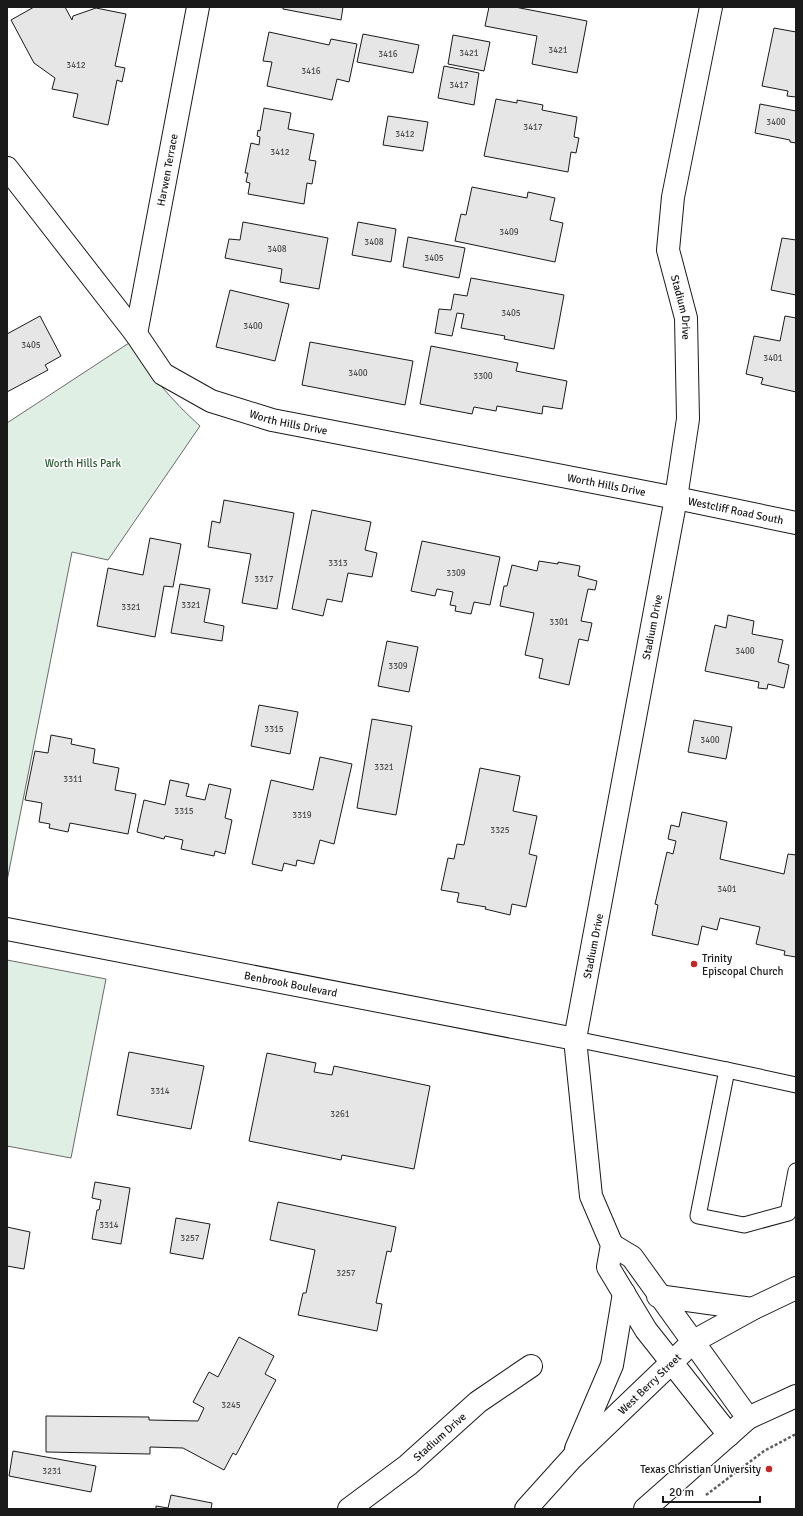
<svg xmlns="http://www.w3.org/2000/svg" width="803" height="1516" font-family="Signika,sans-serif">
<style>
.green{fill:#e0efe3;stroke:#6a6a6a}
.building{fill:#e6e6e6;stroke:#1a1a1a}
.lines{fill:none;stroke-linecap:round;stroke-linejoin:round}
.service-casing{stroke:#1a1a1a;stroke-width:17}
.minor-casing{stroke:#1a1a1a;stroke-width:24}
.tertiary-casing{stroke:#1a1a1a;stroke-width:24}
.secondary-casing{stroke:#1a1a1a;stroke-width:24}
.path{stroke:#5f5f5f;stroke-width:2.5;stroke-dasharray:3 2;stroke-linecap:butt}
.service{stroke:#fff;stroke-width:15}
.minor{stroke:#fff;stroke-width:22}
.tertiary{stroke:#fff;stroke-width:22}
.secondary{stroke:#fff;stroke-width:22}
.poi-dot{fill:#c62828;stroke:#fff;stroke-width:1.5}
.labels{text-anchor:middle;stroke-width:3;stroke-linejoin:round;paint-order:stroke}
.number-label{font-size:9px;fill:#4d4d4d}
.street-label{font-size:11px;fill:#1a1a1a;stroke:#fff}
.park-label{font-size:11px;fill:#2b5a34;stroke:#fff}
.poi-label{font-size:11px;fill:#1a1a1a;stroke:#fff;text-anchor:start}
</style>
<rect width="100%" height="100%" fill="#fff"/>
<g class="green">
<path d="M129,343C151,375 171,400 200,426L108,560L72,552L7,881V423Z"/>
<path d="M7,960L106,979L71,1158L7,1146Z"/>
</g>
<g class="building">
<path d="M34,7H65L72,20L73,16L96,8L126,14L115,66L125,68L122,82L117,80L108,125L73,117L78,94L52,89L55,78L34,63L11,20Z"/>
<path d="M283,7H343L341,20L283,9Z"/>
<path d="M489,7H515L587,21L577,73L532,64L537,36L485,26Z"/>
<path d="M774,28L796,32V97L787,96L788,91L762,86Z"/>
<path d="M269,32L329,45L331,39L357,44L349,82L337,79L332,100L267,86L272,62L263,61Z"/>
<path d="M363,34L419,45L413,73L357,62Z"/>
<path d="M453,35L490,42L484,71L448,64Z"/>
<path d="M444,66L479,73L474,105L438,98Z"/>
<path d="M496,99L517,103V100L543,105L542,110L577,117L574,137L579,138L576,153L571,152L568,172L484,156Z"/>
<path d="M760,104L796,111V108V143L790,142V140L755,133Z"/>
<path d="M264,108L291,113L288,129L314,134L309,160L316,161L312,184L307,183L304,204L248,194L250,183L246,182L248,173H245L251,143L259,145L260,137L257,136L258,130L260,131Z"/>
<path d="M388,116L428,122L423,151L383,145Z"/>
<path d="M472,187L527,198L528,192L555,198L550,220L563,223L555,262L455,241L461,214L466,215Z"/>
<path d="M243,222L328,238L319,289L280,282L282,269L225,258L229,239L240,240Z"/>
<path d="M358,222L396,229L391,262L352,255Z"/>
<path d="M408,237L465,248L459,278L403,267Z"/>
<path d="M782,238L796,240V295L771,290Z"/>
<path d="M471,278L564,295L554,349L504,339L505,336L461,328L464,314L457,313L452,336L435,333L439,309L451,310L454,294L467,296Z"/>
<path d="M230,290L289,304L275,361L216,347Z"/>
<path d="M40,316L61,356L45,365L48,370L7,392V334Z"/>
<path d="M785,316L796,318V392L761,384L763,378L746,374L754,336L780,341Z"/>
<path d="M310,342L413,361L405,405L302,385Z"/>
<path d="M431,346L518,363L516,371L567,381L562,409L543,406L542,414L497,406L496,411L474,407L472,414L420,404Z"/>
<path d="M224,500L294,513L277,609L242,603L251,554L208,547L212,521L220,523Z"/>
<path d="M312,510L371,522L365,550L377,553L372,577L348,573L342,602L327,599L323,616L292,609Z"/>
<path d="M150,538L181,544L173,587L164,586L155,637L97,626L108,568L143,575Z"/>
<path d="M422,541L500,557L490,605L474,602L471,614L455,611L456,606L450,605L453,592L437,589L435,596L411,591Z"/>
<path d="M539,561L558,564V562L580,566L578,576L597,581L595,590L588,589L581,621L592,623L588,641L579,639L569,685L539,678L543,659L525,655L534,613L500,606L504,586H507L512,565L537,571Z"/>
<path d="M180,584L210,589L204,622L224,626L222,641L171,633Z"/>
<path d="M728,615L754,621L752,634L783,640L778,662L789,665L784,688L768,684L767,689L758,688L759,682L705,671L715,625L726,628Z"/>
<path d="M387,641L418,647L409,692L378,686Z"/>
<path d="M259,705L298,712L290,754L251,746Z"/>
<path d="M372,719L412,726L396,815L357,808Z"/>
<path d="M694,720L732,727L726,759L688,752Z"/>
<path d="M51,735L72,739L71,744L95,749L93,763L119,768L115,790L136,794L128,834L70,823L68,832L49,828L50,824L39,822L42,803L25,800L35,751L48,753Z"/>
<path d="M320,757L352,764L334,844L320,840L314,864L297,860L296,866L284,863L282,871L252,864L271,780L313,790Z"/>
<path d="M480,768L520,776L513,811L537,816L529,854L537,856L526,907L512,904L510,915L485,909L486,907L457,902L459,893L441,890L448,858L454,859L457,844L464,845Z"/>
<path d="M170,780L189,784L186,796L205,800L209,784L231,789L225,818L232,820L225,854L215,851L214,856L181,849L183,840L165,836L164,839L137,832L144,800L165,805Z"/>
<path d="M682,812L727,822L720,859L784,874L788,854L796,855V957L784,955L785,951L756,944L760,927L720,918L717,930L702,926L698,945L652,935L658,905L655,904L667,852L673,854L676,841L668,839L671,825L679,827Z"/>
<path d="M129,1052L204,1066L191,1129L117,1115Z"/>
<path d="M267,1053L316,1063L314,1072L332,1075L334,1066L430,1086L414,1169L342,1155L341,1160L249,1141Z"/>
<path d="M95,1182L130,1188L121,1244L92,1239L97,1210H99L101,1200L92,1198Z"/>
<path d="M278,1202L396,1227L391,1252L387,1251L376,1303L382,1304L377,1331L298,1315L303,1293H306L315,1250L270,1240Z"/>
<path d="M176,1218L210,1224L203,1259L170,1253Z"/>
<path d="M7,1227L30,1232L24,1269L7,1266Z"/>
<path d="M239,1337L274,1356L265,1374L276,1380L236,1455L233,1453L224,1470L183,1448L150,1447V1454L46,1452V1416L149,1417V1420L198,1421L204,1408L193,1402L209,1372L218,1377Z"/>
<path d="M13,1451L96,1466L91,1492L9,1476Z"/>
<path d="M171,1495L212,1503L211,1509H156V1506L168,1508Z"/>
</g>
<g class="lines">
<g class="service-casing">
<g id="service">
<path d="M575,1039L727,1070L796,1085"/>
<path d="M727,1070L698,1216L744,1225L788,1213L796,1171"/>
</g>
</g>
<g class="minor-casing">
<g id="minor">
<path id="s1" d="M7,168L136,334L163,374L211,401L272,420L676,498L796,523"/>
<path id="s2" d="M136,334L198,7"/>
<path id="s3" d="M349,1509L408,1465L478,1402L531,1366"/>
</g>
</g>
<g class="tertiary-casing">
<g id="tertiary">
<path id="s4" d="M711,7L673,197L668,250L686,318L688,419L676,498L575,1039L591,1196L612,1245L608,1267L646,1330L729,1435"/>
<path id="s5" d="M7,929L575,1039"/>
<path d="M612,1245L632,1257L748,1418"/>
</g>
</g>
<g class="secondary-casing">
<g id="secondary">
<path d="M658,1296L752,1309"/>
<path d="M576,1449L612,1365L624,1293"/>
<path id="s6" d="M526,1509L572,1458L694,1341L752,1309L796,1288"/>
<path d="M645,1509L748,1418L796,1396"/>
</g>
</g>
<path class="path" d="M706,1495L764,1451L796,1434"/>
<use href="#service" class="service"/>
<use href="#minor" class="minor"/>
<use href="#tertiary" class="tertiary"/>
<use href="#secondary" class="secondary"/>
</g>
<g class="poi-dot">
<circle cx="694" cy="964" r="4"/>
<circle cx="769" cy="1469" r="4"/>
</g>
<g class="labels">
<g class="number-label">
<text x="558" y="53">3421</text>
<text x="469" y="56">3421</text>
<text x="388" y="57">3416</text>
<text x="76" y="68">3412</text>
<text x="311" y="74">3416</text>
<text x="459" y="88">3417</text>
<text x="776" y="125">3400</text>
<text x="533" y="130">3417</text>
<text x="405" y="137">3412</text>
<text x="280" y="155">3412</text>
<text x="509" y="235">3409</text>
<text x="374" y="245">3408</text>
<text x="277" y="252">3408</text>
<text x="434" y="261">3405</text>
<text x="511" y="316">3405</text>
<text x="253" y="329">3400</text>
<text x="31" y="348">3405</text>
<text x="773" y="361">3401</text>
<text x="358" y="376">3400</text>
<text x="483" y="379">3300</text>
<text x="338" y="566">3313</text>
<text x="456" y="576">3309</text>
<text x="264" y="582">3317</text>
<text x="191" y="608">3321</text>
<text x="131" y="610">3321</text>
<text x="559" y="625">3301</text>
<text x="745" y="654">3400</text>
<text x="398" y="669">3309</text>
<text x="274" y="732">3315</text>
<text x="710" y="743">3400</text>
<text x="384" y="770">3321</text>
<text x="73" y="782">3311</text>
<text x="184" y="814">3315</text>
<text x="302" y="818">3319</text>
<text x="500" y="833">3325</text>
<text x="727" y="892">3401</text>
<text x="160" y="1094">3314</text>
<text x="340" y="1117">3261</text>
<text x="109" y="1228">3314</text>
<text x="190" y="1241">3257</text>
<text x="346" y="1276">3257</text>
<text x="231" y="1408">3245</text>
<text x="52" y="1474">3231</text>
</g>
<g class="street-label">
<text dy="4" stroke="none"><textPath href="#s2" startOffset="167">Harwen Terrace</textPath></text>
<text dy="4" stroke="none"><textPath href="#s4" startOffset="306">Stadium Drive</textPath></text>
<text dy="4" stroke="none"><textPath href="#s1" startOffset="394">Worth Hills Drive</textPath></text>
<text dy="4" stroke="none"><textPath href="#s1" startOffset="718">Worth Hills Drive</textPath></text>
<text dy="4" stroke="none"><textPath href="#s1" startOffset="850">Westcliff Road South</textPath></text>
<text transform="translate(652 627) rotate(-79)" y="4">Stadium Drive</text>
<text transform="translate(593 946) rotate(-79)" y="4">Stadium Drive</text>
<text dy="4" stroke="none"><textPath href="#s5" startOffset="289">Benbrook Boulevard</textPath></text>
<text dy="4" stroke="none"><textPath href="#s6" startOffset="176">West Berry Street</textPath></text>
<text dy="4" stroke="none"><textPath href="#s3" startOffset="116">Stadium Drive</textPath></text>
</g>
<g class="park-label">
<text x="83" y="467">Worth Hills Park</text>
</g>
<g class="poi-label">
<text x="702" y="962">Trinity<tspan x="702" dy="13">Episcopal Church</tspan></text>
<text x="761" y="1473" text-anchor="end">Texas Christian University</text>
</g>
</g>
<rect width="803" height="1516" fill="none" stroke="#1a1a1a" stroke-width="16"/>
<path d="M663 1496v6h97v-6" fill="none" stroke="#1a1a1a" stroke-width="2"/>
<text x="669" y="1496" font-size="12" fill="#1a1a1a" stroke="#ffffff" stroke-width="3" paint-order="stroke">20 m</text>
</svg>
